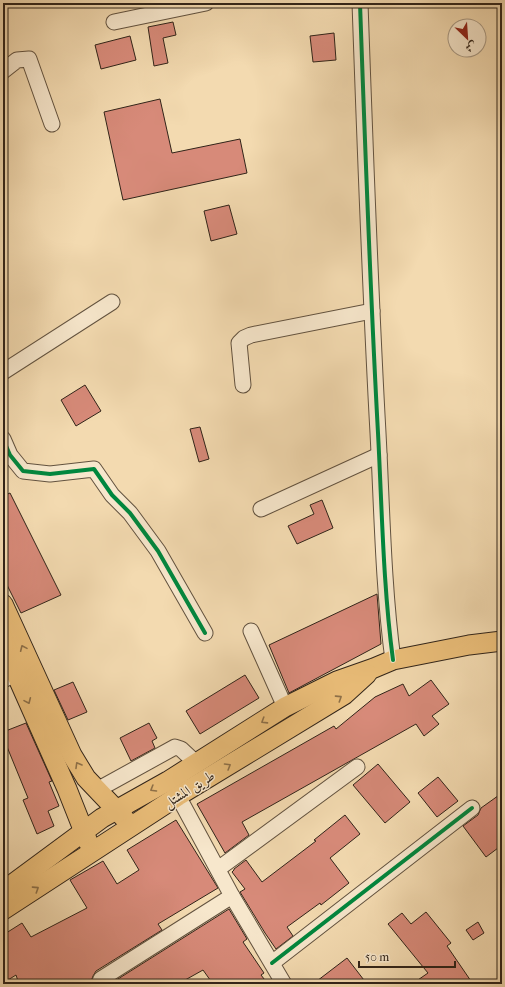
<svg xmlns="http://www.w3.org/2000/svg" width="505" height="987" font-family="'IM FELL French Canon',Amiri,serif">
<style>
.building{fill:#d78a79;stroke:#312419}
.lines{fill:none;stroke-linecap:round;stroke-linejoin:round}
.minor-casing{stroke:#62523f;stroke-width:17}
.major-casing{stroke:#312419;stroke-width:21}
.minor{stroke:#f7e7cc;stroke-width:15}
.major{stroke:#eabd78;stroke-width:19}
.cycleway-casing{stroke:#f7e7cc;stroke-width:6}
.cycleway{stroke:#00873e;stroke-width:4}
.oneway{stroke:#8e7048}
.labels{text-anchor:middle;stroke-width:3;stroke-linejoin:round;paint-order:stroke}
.street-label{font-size:14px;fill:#312419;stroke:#f7e7cc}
</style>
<rect width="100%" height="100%" fill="#f3dab0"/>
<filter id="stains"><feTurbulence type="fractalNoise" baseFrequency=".005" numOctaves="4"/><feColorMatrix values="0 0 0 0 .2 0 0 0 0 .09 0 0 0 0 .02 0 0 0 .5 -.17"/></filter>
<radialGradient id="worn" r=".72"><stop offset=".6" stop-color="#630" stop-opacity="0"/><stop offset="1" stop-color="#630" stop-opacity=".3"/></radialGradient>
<g class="building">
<path d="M173,22L176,35L163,38L168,63L154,66L148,27Z"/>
<path d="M334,33L336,60L313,62L310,36Z"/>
<path d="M130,36L136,60L101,69L95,45Z"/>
<path d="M160,99L172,153L240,139L247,173L123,200L104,112Z"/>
<path d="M229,205L237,234L211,241L204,211Z"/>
<path d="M85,385L101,411L76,426L61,400Z"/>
<path d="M200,427L209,459L199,462L190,429Z"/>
<path d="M10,493L61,595L21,613L3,577V496Z"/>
<path d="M322,500L333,528L297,544L288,526L314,514L310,505Z"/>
<path d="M377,594L381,644L289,693L269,645Z"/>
<path d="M245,675L259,698L200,734L186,711Z"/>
<path d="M431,680L449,704L432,716L439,724L424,736L416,724L242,822L249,835L225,853L197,804L334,726L336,729L375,697L403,684L409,696Z"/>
<path d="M73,682L87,712L68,720L54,690Z"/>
<path d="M26,723L52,781L49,782L59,806L48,811L54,826L37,834L23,800L28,798L3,737V732Z"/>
<path d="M149,723L157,738L152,741L155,748L131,761L120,738Z"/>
<path d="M378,764L410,802L385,823L353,785Z"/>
<path d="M438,777L458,801L437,817L418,793Z"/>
<path d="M502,793V845L486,857L463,826L478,815L481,808Z"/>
<path d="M345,815L360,834L330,858L349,883L321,905L320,903L287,927L293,936L276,949L265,933L240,892L245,889L232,872L234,870V869L246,860L262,882L316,841L314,840Z"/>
<path d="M176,820L218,888L158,924L162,930L96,971L93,976L90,984H19L16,975L3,983V935L22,923L31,937L87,908L70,880L103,861L117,884L139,870L127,850Z"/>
<path d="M229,909L247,939L243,942L264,973L261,975L268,984H213L203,970L178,984H110Z"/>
<path d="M426,912L451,943L447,946L473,984H412L428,973L388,924L402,913L411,924Z"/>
<path d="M478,922L484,933L473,940L466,930Z"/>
<path d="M347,958L367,984H313Z"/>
</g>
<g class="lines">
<g class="minor-casing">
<g id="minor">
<path d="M360,3C365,146 370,289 378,433C382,508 383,585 393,660"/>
<path d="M114,22L206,3"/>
<path d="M3,71L17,60L29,59L52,124"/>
<path d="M3,372L112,302"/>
<path d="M243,385L239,343L244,338L251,335L372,311"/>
<path d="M3,439L10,455L23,471L50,474L94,469L112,495L130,513L158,551L205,633"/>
<path d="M261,509L379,455"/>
<path d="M251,631L285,707"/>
<path d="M3,680L16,674"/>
<path d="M97,790L175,747L181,749L196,763"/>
<path d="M178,796L232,896L284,984"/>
<path d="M218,869L357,767"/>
<path d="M272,963L472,808"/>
<path d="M99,984L101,979L232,896"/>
</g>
</g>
<g class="major-casing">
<g id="major">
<path d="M3,604L72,755L86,778L125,819"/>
<path d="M3,638L16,674L67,789L88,842"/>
<path d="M3,891L102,818L168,781L285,707L337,681L374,668L393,660L469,645L502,641"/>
<path d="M3,910L178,796L344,695L367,674"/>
</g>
</g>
<use href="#minor" class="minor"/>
<use href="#major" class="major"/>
<g class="cycleway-casing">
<g id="cycleway">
<path d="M360,3C365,146 370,289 378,433C382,508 383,585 393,660"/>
<path d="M3,439L10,455L23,471L50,474L94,469L112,495L130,513L158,551L205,633"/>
<path d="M272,963L472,808"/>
</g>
</g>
<use href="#cycleway" class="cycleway"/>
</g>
<defs><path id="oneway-chevron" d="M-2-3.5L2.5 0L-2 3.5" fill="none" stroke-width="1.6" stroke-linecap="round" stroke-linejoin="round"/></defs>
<g class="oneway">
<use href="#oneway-chevron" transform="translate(23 648) rotate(-114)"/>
<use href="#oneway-chevron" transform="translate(339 698) rotate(-33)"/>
<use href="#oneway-chevron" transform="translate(28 701) rotate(66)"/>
<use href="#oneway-chevron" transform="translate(264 721) rotate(148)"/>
<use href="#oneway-chevron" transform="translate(78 765) rotate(-120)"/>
<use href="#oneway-chevron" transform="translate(228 766) rotate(-31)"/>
<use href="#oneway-chevron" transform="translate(153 789) rotate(149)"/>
<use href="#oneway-chevron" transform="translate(36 889) rotate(-33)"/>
</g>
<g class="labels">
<g class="street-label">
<text transform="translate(189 789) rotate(-32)" y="5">طريق المشتل</text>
</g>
</g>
<rect width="505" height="987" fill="none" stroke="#f3dab0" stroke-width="16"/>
<rect x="4" y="4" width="497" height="979" fill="none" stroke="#312419" stroke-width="2"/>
<rect x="8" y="8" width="489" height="971" fill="none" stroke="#312419"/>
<g transform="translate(467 38) rotate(155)"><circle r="19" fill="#f7e7cc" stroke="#a89984"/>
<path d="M0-3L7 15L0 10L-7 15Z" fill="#8f2418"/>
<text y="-6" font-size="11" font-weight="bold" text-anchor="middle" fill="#312419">ش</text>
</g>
<path d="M359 961v6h96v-6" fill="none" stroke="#312419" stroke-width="2"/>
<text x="365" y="961" font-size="12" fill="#312419" stroke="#f7e7cc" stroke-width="3" paint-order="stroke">50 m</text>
<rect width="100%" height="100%" filter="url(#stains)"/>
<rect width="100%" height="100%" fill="url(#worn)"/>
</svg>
